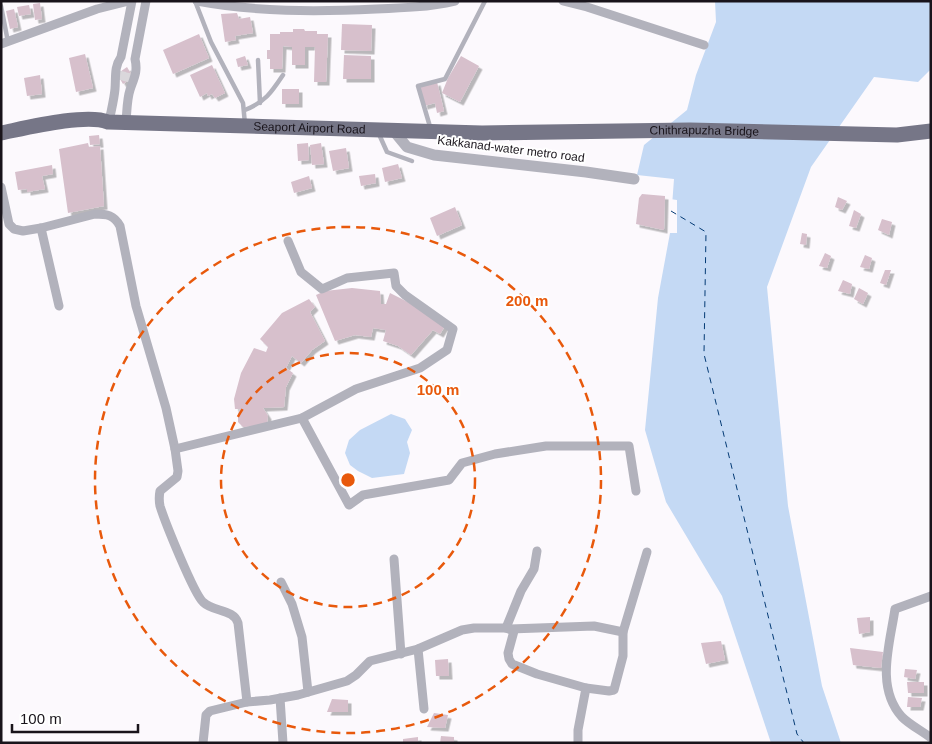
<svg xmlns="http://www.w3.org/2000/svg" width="932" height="744" font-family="Helvetica,sans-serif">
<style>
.water{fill:#c4d9f4}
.pier{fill:#fcf9fd}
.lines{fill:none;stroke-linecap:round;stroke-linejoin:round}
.ferry{stroke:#043b75;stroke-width:1;stroke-dasharray:6 5;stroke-linecap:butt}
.building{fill:#d7c0cc;filter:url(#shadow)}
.minor-tunnel{stroke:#dad7db;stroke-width:9;stroke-dasharray:9 4.5;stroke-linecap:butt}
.service{stroke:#b2b2bc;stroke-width:4.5}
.minor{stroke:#b2b2bc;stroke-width:9}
.tertiary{stroke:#b2b2bc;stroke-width:11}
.primary{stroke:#767687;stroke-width:15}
.ring{fill:none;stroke:#e8590c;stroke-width:2.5;stroke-dasharray:9 6}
.labels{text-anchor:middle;stroke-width:4;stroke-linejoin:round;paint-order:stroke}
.street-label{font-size:12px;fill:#19141b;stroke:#fff}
.centre{fill:#e8590c;stroke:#fff;stroke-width:2.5}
.ring-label{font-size:15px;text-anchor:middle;font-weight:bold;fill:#e8590c;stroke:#fff;stroke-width:4;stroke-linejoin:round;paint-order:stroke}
</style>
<defs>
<filter id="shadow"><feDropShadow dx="3.5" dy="3.5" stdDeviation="0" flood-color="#0004"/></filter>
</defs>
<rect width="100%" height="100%" fill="#fcf9fd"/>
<g class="water">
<path d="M715,1H931V69L918,82L874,77L811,167L767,287L788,506L822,686L841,743H771L722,596L666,502L645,430L658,298L670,233L674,179L637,175L644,145L687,110L696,75L716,22Z"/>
<path d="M391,414L405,419L412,430L407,442L410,453L404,474L372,478L358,471L350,465L345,453L349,440L360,430Z"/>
</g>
<path class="pier" d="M670,199L677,200V233H668Z"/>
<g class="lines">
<path class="ferry" d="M671,211L706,232L704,354L797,734L804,743"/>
</g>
<g class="building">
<path d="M40,3L42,19L35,20L33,4Z"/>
<path d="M29,5L31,14L19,16L17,7Z"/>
<path d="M14,9L18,27L10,29L6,11Z"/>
<path d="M237,13L239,19L250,17L253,33L235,36L236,40L225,42L221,14Z"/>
<path d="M342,24L372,25L371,51L341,50Z"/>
<path d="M293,29H304L305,31H317V34H328L326,82H314L315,47H305V65H292V47L283,46L282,69H270V59H267V50H270V34H280V32H293Z"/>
<path d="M199,34L209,58L173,74L163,50Z"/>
<path d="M85,54L93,88L76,92L69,58Z"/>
<path d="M344,55L371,56V79H343Z"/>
<path d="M245,56L248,65L238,67L236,59Z"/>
<path d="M461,56L479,66L460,102L442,93L448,78Z"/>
<path d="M212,65L225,93L215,98L212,94L208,96L207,93L200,97L190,75Z"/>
<path d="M127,67L133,77L123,84L117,74Z"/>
<path d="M40,75L42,94L27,96L24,78Z"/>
<path d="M437,82L444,111L437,113L435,103L424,106L420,87Z"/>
<rect x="282" y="89" width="17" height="15"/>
<path d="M99,135L100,144L90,145L89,136Z"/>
<path d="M88,143L89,147L100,146L104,206L68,213L59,149Z"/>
<path d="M308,143L309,160L298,161L297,144Z"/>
<path d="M321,143L324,164L312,165L310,145Z"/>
<path d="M346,148L349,168L333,171L329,151Z"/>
<path d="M398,164L402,178L385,182L382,168Z"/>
<path d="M52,165L53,174L42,176L45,189L27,192V189L18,190L15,172Z"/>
<path d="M375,174L376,183L361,186L359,176Z"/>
<path d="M309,176L312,188L294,193L291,182Z"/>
<path d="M642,194L665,196L664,230L636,224L639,198Z"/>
<path d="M838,197L847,201L842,210L835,207Z"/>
<path d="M455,207L462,225L437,236L430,218Z"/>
<path d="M854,210L861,214L856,228L849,226Z"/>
<path d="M882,219L892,222L889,235L878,230Z"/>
<path d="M802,233L807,234L806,245L800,244Z"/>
<path d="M825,253L831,256L827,268L819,266Z"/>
<path d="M865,255L872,258L869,269L860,267Z"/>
<path d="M885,270H891L886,285L880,283Z"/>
<path d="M843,280L852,284L850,294L838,291Z"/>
<path d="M352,288L380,291L381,304H386L390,293L420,308L445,326L440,334L433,330L411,355L398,346L383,341L386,330L373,328L371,337L355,335L335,341L316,295L325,291Z"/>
<path d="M859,288L868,293L863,304L854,299Z"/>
<path d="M309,299L315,307L310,312L325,341L312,350L301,363L292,356L286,368L293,373L286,387L284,407L263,408L268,416L267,423L262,426L243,427L238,422V414L240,409H235L234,399L241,373L254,348L266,352L268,347L260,339L282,313Z"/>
<path d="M870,617V632L859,634L857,618Z"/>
<path d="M721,641L725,660L706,664L701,643Z"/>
<path d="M850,648L883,652L881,668L853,665Z"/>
<path d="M448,659L449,676H436L435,660Z"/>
<path d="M905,669L917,670L915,679L904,677Z"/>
<path d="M907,682H924V693H908Z"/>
<path d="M908,697L922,698L920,707H907Z"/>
<path d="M332,699L348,700V712H327Z"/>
<path d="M434,713L448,715L445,728L427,727Z"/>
<path d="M441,736L454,737V743H440Z"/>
<path d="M418,737V743H403V739Z"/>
</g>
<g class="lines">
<g class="minor-tunnel">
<path d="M120,80L122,70"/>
<path d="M128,82L130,72"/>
</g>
<g class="service">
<path d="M195,1L211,42L243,103L245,124"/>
<path d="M1,6L8,42"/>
<path d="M258,60L260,103"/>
<path d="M245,110C265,102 271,93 283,75"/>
<path d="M431,130L418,86L445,79L485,1"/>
<path d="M378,132L387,152L412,161"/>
</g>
<g class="minor">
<path d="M197,1C256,12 316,12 376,9C403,8 429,7 455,1"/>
<path d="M563,1L587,7L704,45"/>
<path d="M1,44L97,9L129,1"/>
<path d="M126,121C127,111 127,99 130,90C134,78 138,72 135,59L146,1"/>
<path d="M109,122C111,111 114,100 115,89C116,77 114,67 121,57L132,1"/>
<path d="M1,187L9,224L14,229L23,231L41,228L95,214C107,214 114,215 120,226L136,306L166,408L175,449L178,471L177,477L160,491C159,496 159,501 160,506C165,522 194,594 203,602C213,612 234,609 238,623L247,702L210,711L206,715L203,743"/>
<path d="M41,228L59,306"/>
<path d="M302,418L349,505L363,495L449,480L462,463L495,454L546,446H629L636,491"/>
<path d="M175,449L302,418L356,389L420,368L447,350L453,329L405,295L396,286L394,273L347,278L322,289L301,272L288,241"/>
<path d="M394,559L401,654"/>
<path d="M281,582L292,604L302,637L308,692"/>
<path d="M931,596L895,609C890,644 875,687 902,717C910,725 922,731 931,738"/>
<path d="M506,628L521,591L534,569L537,551"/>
<path d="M510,629L594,626L623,632"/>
<path d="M418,649L424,709"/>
<path d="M586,688L609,691L614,690L623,656V632L647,552"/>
<path d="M280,698L283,743"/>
<path d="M247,702L270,700L298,695L347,681L356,675L370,661L418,649L462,630L474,628H506L514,631L508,653L509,659L512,664L537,674L586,688L578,730V743"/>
</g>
<path class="tertiary" d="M393,130L407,147L434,155L586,172L634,179"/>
<path class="primary" id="s1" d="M1,133C26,128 86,113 108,122L482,133L690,130L897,135L931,131"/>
</g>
<g class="ring">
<circle cx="348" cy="480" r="127"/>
<circle cx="348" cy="480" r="253"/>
</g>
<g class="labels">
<g class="street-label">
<text dy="4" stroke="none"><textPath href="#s1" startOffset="310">Seaport Airport Road</textPath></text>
<text dy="4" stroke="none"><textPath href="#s1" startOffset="705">Chithrapuzha Bridge</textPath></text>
<text transform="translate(511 149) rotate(7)" y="4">Kakkanad-water metro road</text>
</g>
</g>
<circle cx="348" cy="480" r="8" class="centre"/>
<g class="ring-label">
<text x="527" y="306">200 m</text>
<text x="438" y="395">100 m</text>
</g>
<rect width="932" height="744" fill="none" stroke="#19141b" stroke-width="5"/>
<path d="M12 724v8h126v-8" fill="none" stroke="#19141b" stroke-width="2.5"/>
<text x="20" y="724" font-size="15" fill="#19141b" stroke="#ffffff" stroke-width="4" paint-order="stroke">100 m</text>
</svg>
